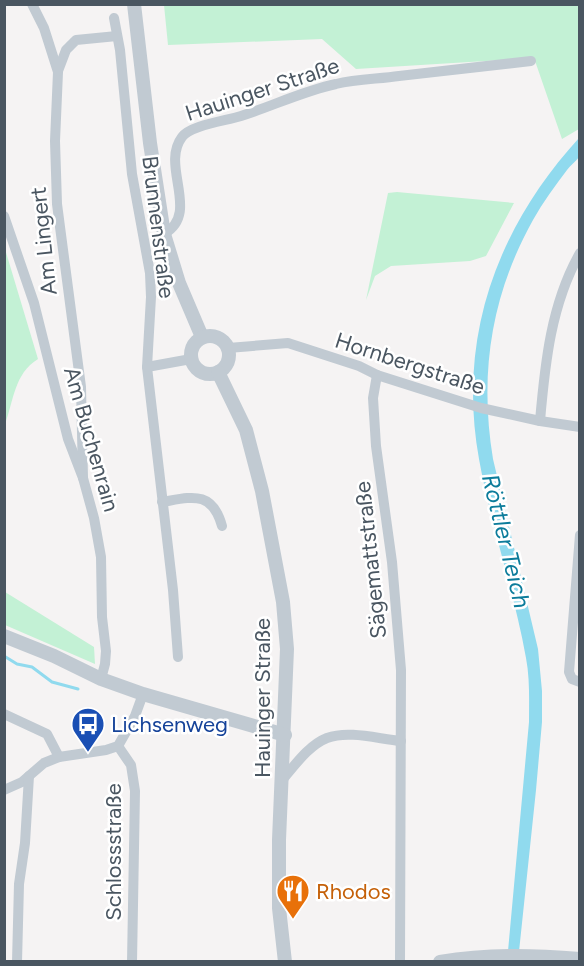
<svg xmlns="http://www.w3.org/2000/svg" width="584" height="966" font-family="Figtree,sans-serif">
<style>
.green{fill:#c3f1d5}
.water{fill:#90daee}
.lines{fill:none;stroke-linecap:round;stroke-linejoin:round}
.stream{stroke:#90daee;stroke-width:3}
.minor{stroke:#c1cad2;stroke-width:10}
.tertiary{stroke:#c1cad2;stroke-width:14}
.labels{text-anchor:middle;stroke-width:5;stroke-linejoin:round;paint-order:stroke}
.street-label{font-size:22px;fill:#4a5661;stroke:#fff}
.transit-label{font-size:22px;fill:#164399;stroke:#fff;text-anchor:start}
.food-label{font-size:22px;fill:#c56008;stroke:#fff;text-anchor:start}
.water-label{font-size:24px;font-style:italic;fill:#0c7c9b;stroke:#fff}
</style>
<rect width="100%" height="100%" fill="#f5f3f3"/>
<g class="green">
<path d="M164,5H579V129L562,139L534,58L356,69L322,39L168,45Z"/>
<path d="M397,192L514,203L486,256L470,261L391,266L375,276L366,300L388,193Z"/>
<path d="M5,249L38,359C14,374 14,400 5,424Z"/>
<path d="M5,592L94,647L95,664L5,625Z"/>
</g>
<path class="water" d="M579,138C579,144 581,152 579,157C576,161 570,166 567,170C555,186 543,202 533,220C491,295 479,374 493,459L538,649L542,691V722L536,790L518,961L507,962L529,722C529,701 530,679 526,658C514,591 491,526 479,459C457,337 497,228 579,138Z"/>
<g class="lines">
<path class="stream" d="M4,656L17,664L32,667L52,682L78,689"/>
<g class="minor">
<path d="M32,4L44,28L58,72L55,141L57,204L81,387L83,478"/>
<path d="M114,18L120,50L132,174L150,273L151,297L147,367L173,590L178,657"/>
<path d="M58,71L66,50L76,40L117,36"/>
<path d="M4,216L34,303L68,439L83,478L94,518L101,557L102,617L106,651L105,664L101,679"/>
<path d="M164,234C201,213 160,166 182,137C191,125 226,121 241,116C273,106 303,91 336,84C357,79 379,79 399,76C443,71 487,66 531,61"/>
<path d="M228,348L288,343L359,366L377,375L481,408L540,421L580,427"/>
<path d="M147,367L191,359"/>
<path d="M377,375L373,398L376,446L392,562L401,670L400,962"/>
<path d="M540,421C545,363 551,304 580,253"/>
<path d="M162,502C192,497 212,490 222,526"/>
<path d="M580,535L569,672L572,679L580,682"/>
<path d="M4,714L47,734L59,757"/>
<path d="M118,746L131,765L135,791L132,962"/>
<path d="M283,779C295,765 309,745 327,738C349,730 378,739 401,741"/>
<path d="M4,790L22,782L44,763L59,757L106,750L118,746L135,716L143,694"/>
<path d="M17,962L19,884L25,843L29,776"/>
</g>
<g class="tertiary">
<path d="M134,4L150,143L164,234L179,283L202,337"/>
<circle cx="210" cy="355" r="19"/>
<path d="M218,372L246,430L262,491L283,602L287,649L279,840V908L285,962"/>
<path d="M4,636L54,656L101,679L143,694L285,735"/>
<path d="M440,962C487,954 532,955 580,959"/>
</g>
</g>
<defs>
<g id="bus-pin" transform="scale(1.725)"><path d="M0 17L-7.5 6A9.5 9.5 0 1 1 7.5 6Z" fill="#1a4fb4" stroke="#fff"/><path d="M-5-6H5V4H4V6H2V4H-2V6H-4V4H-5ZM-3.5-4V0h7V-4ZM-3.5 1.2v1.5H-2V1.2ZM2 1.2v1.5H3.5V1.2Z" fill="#fff"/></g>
<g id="restaurant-pin" transform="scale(1.725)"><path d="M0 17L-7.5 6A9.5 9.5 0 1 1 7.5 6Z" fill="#e8710a" stroke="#fff"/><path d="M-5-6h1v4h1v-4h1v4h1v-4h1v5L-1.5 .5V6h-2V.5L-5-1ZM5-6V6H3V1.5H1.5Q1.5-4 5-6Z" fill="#fff"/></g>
</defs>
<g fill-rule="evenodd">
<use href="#bus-pin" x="88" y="724"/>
<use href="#restaurant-pin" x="293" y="891"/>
</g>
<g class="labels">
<g class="street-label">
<text transform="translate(262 89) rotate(-18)" y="8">Hauinger Straße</text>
<text transform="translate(159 227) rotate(83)" y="8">Brunnenstraße</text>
<text transform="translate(43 241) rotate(-96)" y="8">Am Lingert</text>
<text transform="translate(410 363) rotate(18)" y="8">Hornbergstraße</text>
<text transform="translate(92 439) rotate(74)" y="8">Am Buchenrain</text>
<text transform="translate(370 560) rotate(-96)" y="8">Sägemattstraße</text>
<text transform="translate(262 698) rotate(-90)" y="8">Hauinger Straße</text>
<text transform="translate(113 852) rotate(-90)" y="8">Schlossstraße</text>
</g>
<g class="transit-label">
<text x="111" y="732">Lichsenweg</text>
</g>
<g class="food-label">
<text x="316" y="899">Rhodos</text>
</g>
<g class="water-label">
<text transform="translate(506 541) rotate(76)" y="8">Röttler Teich</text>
</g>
</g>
<rect width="584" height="966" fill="none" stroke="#4a5661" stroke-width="12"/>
</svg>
